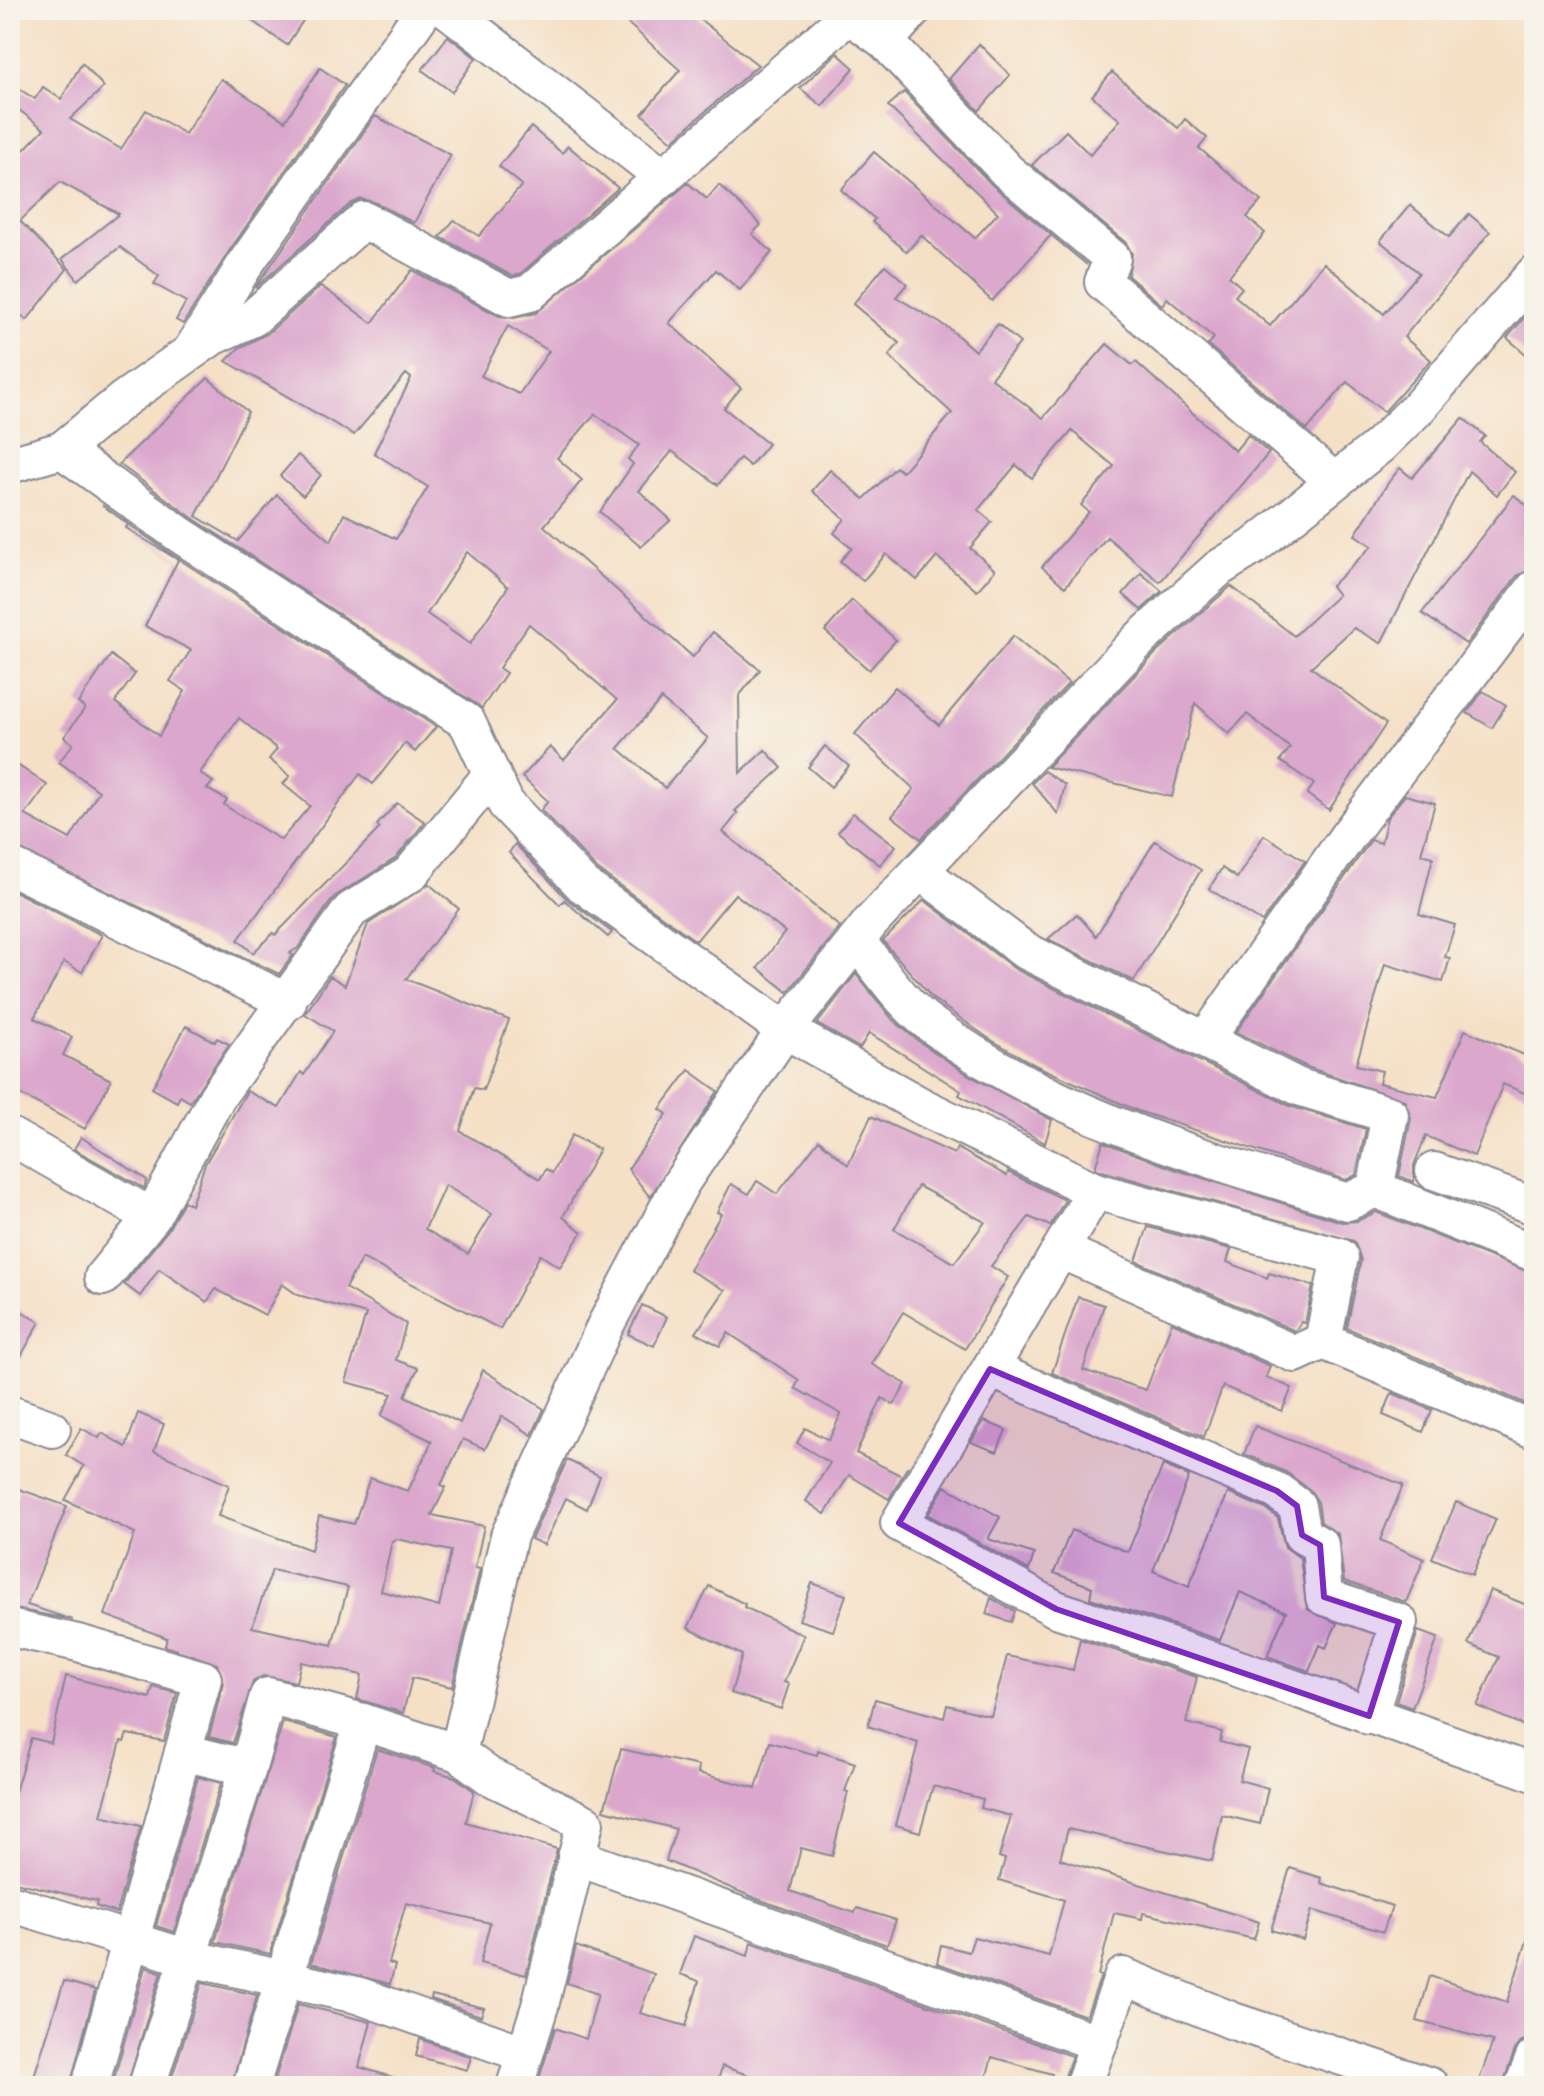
<svg xmlns="http://www.w3.org/2000/svg" width="1544" height="2096" font-family="'Comic Neue',sans-serif">
<style>
.building{fill:#dba7cd;fill-rule:evenodd}
.lines{fill:none;stroke-linecap:round;stroke-linejoin:round}
.minor-casing{stroke:#888892;stroke-width:40}
.minor{stroke:#fff;stroke-width:36}
.marked{fill:#7b2cbf;fill-opacity:0.2;stroke:#7b2cbf;stroke-width:6;stroke-linejoin:round}
</style>
<rect width="100%" height="100%" fill="#f7f3e8"/>
<filter id="ink" filterUnits="userSpaceOnUse"><feTurbulence type="fractalNoise" baseFrequency=".0125" numOctaves="2"/><feDisplacementMap in="SourceGraphic" scale="16" xChannelSelector="R" yChannelSelector="G"/><feConvolveMatrix kernelMatrix="1 2 1 2 8 2 1 2 1" color-interpolation-filters="sRGB"/></filter>
<filter id="wash" filterUnits="userSpaceOnUse"><feTurbulence type="fractalNoise" baseFrequency=".006" numOctaves="4" result="noise"/><feDisplacementMap in="SourceGraphic" scale="32" xChannelSelector="R" yChannelSelector="G"/><feGaussianBlur stdDeviation="1.8" result="paint"/><feColorMatrix in="noise" values="0 0 0 0 0 0 0 0 0 0 0 0 0 0 0 0 0 1.4 0 .05"/><feComposite in="paint" operator="in"/></filter>
<g filter="url(#wash)">
<rect width="100%" height="100%" fill="#f5e0c6"/>
<g id="blocks">
<g class="building">
<path d="M236,10H310L287,45Z"/>
<path d="M613,10H688L758,65L672,141L642,114L680,70Z"/>
<path d="M448,36L476,58L452,92L422,70Z"/>
<path d="M979,44L1010,75L979,111L949,79Z"/>
<path d="M837,53L854,68L822,106L800,88Z"/>
<path d="M82,63L104,87L70,119L121,149L146,110L185,134L221,79L285,121L320,68L345,85L231,248L183,324L176,320L186,302L154,284L159,276L120,247L78,280L62,259L119,214L60,182L20,221L67,269L27,320L10,307V164L44,129L10,103L19,89L35,99L43,87L61,99Z"/>
<path d="M1112,72L1178,128L1185,119L1207,138L1199,148L1261,201L1247,217L1265,233L1229,276L1242,288L1235,296L1270,326L1324,263L1384,314L1419,273L1380,241L1410,205L1449,237L1469,214L1490,232L1404,337L1431,360L1384,412L1347,382L1307,430L1208,345L1214,338L1167,298L1162,305L1128,276L1132,254L1126,243L1032,165L1066,131L1090,155L1120,120L1092,96Z"/>
<path d="M904,92L992,185L1087,265L1051,235L992,301L921,235L907,252L872,222L875,219L841,190L874,152L975,238L998,213L888,106Z"/>
<path d="M375,116L451,155L414,223L374,202L361,199L350,204L255,288Z"/>
<path d="M531,127L562,153L568,146L618,188L520,274L512,276L440,237L454,220L479,236L522,185L499,166Z"/>
<path d="M688,183L707,199L719,185L761,225L752,234L772,252L740,290L716,270L669,323L741,388L724,408L768,444L750,466L740,458L718,485L672,451L639,491L671,520L641,547L600,512L633,464L628,459L639,445L595,414L557,458L582,480L544,526L693,657L713,632L760,670L739,696L740,773L765,750L782,768L735,811L738,813L723,832L840,927L788,992L758,968L785,932L735,894L696,941L597,869L541,810L548,801L522,777L550,747L564,760L617,700L529,624L499,668L506,673L482,708L191,517L119,464L208,378L248,412L196,516L238,541L277,495L331,541L344,514L396,539L428,487L374,453L411,378L406,374L354,435L226,361L239,348L267,334L321,286L372,323L412,270L499,316L514,318L536,313ZM508,326L549,351L519,394L481,376ZM467,552L508,587L470,644L427,614ZM661,699L708,738L665,788L618,748Z"/>
<path d="M885,265L907,284L896,297L950,329L975,351L998,324L1020,343L991,378L1043,418L1107,344L1132,365L1136,362L1235,451L1248,435L1269,453L1160,582L1107,537L1065,587L1042,567L1089,512L1081,505L1114,466L1072,431L1032,478L1016,465L978,510L992,522L970,548L995,570L977,591L937,557L917,580L886,554L863,581L840,561L852,548L834,533L845,519L812,491L830,470L864,499L896,467L902,472L952,413L889,356L899,343L853,304Z"/>
<path d="M1534,306V361L1507,338Z"/>
<path d="M1463,418L1485,436L1480,442L1515,472L1497,495L1469,471L1381,643L1354,628L1311,667L1386,724L1329,810L1307,794L1314,784L1280,761L1290,748L1247,714L1229,734L1195,703L1172,797L1047,767L1156,653L1231,586L1294,636L1338,595L1331,586L1372,546L1355,535L1388,483L1400,468L1412,478Z"/>
<path d="M298,455L321,475L303,496L280,476Z"/>
<path d="M1514,495L1534,511V568L1517,576L1466,644L1422,613Z"/>
<path d="M102,505L168,552L436,727L415,752L405,743L373,784L360,774L238,940L253,953L273,933L275,935L380,828L377,825L397,803L425,822L396,858L334,897L298,948L290,953L293,955L279,974L10,845V760L47,785L25,815L70,839L99,791L59,762L73,744L64,737L85,708L78,703L111,655L135,674L115,702L159,736L185,691L170,681L191,650L145,626L178,560L126,528L128,524ZM239,718L277,749L269,759L290,776L283,784L310,806L281,840L224,805L227,800L207,789L213,782L200,773Z"/>
<path d="M1141,573L1162,591L1141,610L1123,594Z"/>
<path d="M852,600L896,640L869,670L825,631Z"/>
<path d="M1013,636L1069,683L921,839L892,816L914,789L855,734L895,687L939,725Z"/>
<path d="M1483,691L1506,705L1492,728L1467,713Z"/>
<path d="M825,746L849,766L831,787L808,767Z"/>
<path d="M1044,771L1065,785L1058,814L1032,783Z"/>
<path d="M1405,795L1435,803L1421,854L1433,857L1419,914L1455,925L1445,957L1450,958L1443,982L1385,964L1356,1065L1382,1071L1379,1083L1437,1097L1465,1030L1534,1059V1097L1503,1084L1474,1156L1426,1136L1414,1165V1182L1399,1176L1411,1118L1404,1100L1307,1067L1236,1032L1371,840L1381,843L1387,818Z"/>
<path d="M853,813L896,846L880,865L838,832Z"/>
<path d="M1264,835L1305,861L1262,922L1209,889L1222,868L1237,878Z"/>
<path d="M1155,841L1201,870L1134,981L1048,939L1077,914L1096,936Z"/>
<path d="M515,844L568,900L612,932L608,937L564,900L560,905L509,853Z"/>
<path d="M429,884L459,909L406,979L509,1020L483,1090L474,1088L460,1131L540,1179L546,1169L552,1173L572,1135L599,1149L563,1217L582,1232L560,1267L540,1255L500,1329L362,1258L345,1288L406,1324L396,1360L418,1368L405,1396L460,1423L483,1370L544,1409L532,1435L502,1416L485,1449L463,1439L441,1485L446,1487L432,1515L484,1526L475,1568L480,1569L452,1687L412,1678L403,1713L357,1699L362,1675L301,1662L296,1682L263,1676L253,1682L233,1743L209,1737L223,1684L217,1664L165,1646L167,1638L105,1615L135,1533L65,1500L84,1466L66,1455L81,1428L99,1438L102,1433L126,1447L138,1413L164,1424L154,1451L229,1485L218,1516L311,1550L319,1516L354,1524L370,1478L408,1491L432,1441L381,1416L392,1394L346,1382L366,1314L298,1295L282,1284L265,1315L216,1289L207,1302L159,1269L140,1296L124,1284L168,1230L184,1201L191,1205L205,1164L247,1091L279,1108L301,1072L304,1075L333,1031L305,1014L330,976L345,985L368,924ZM445,1185L492,1214L468,1254L425,1229ZM397,1539L451,1551L439,1607L381,1591L392,1541ZM272,1570L348,1587L332,1645L252,1627Z"/>
<path d="M10,889L102,935L82,972L64,962L34,1018L72,1037L63,1055L111,1080L85,1129L10,1089Z"/>
<path d="M924,900L1015,969L1290,1106L1366,1129L1356,1175L1346,1180L1138,1111L1037,1066L988,1038L933,999L883,941Z"/>
<path d="M856,974L893,1020L917,1040L967,1074L1052,1120L1045,1143L959,1095L961,1091L869,1033L860,1048L817,1024Z"/>
<path d="M186,1026L215,1042L217,1038L229,1044L190,1102L180,1096L177,1102L152,1088Z"/>
<path d="M689,1070L718,1091L650,1197L628,1169L667,1114L660,1109Z"/>
<path d="M871,1116L954,1154L957,1148L1007,1176L1008,1172L1065,1200L1050,1226L1029,1217L991,1266L1008,1277L965,1349L903,1312L871,1364L906,1384L894,1405L882,1398L856,1453L902,1476L908,1466L889,1499L849,1475L825,1514L806,1501L830,1463L797,1443L805,1428L829,1440L841,1414L795,1388L799,1380L728,1333L720,1346L696,1333L725,1290L689,1270L721,1214L717,1212L731,1184L749,1194L757,1181L777,1194L819,1140L848,1165ZM918,1186L985,1222L954,1263L894,1229Z"/>
<path d="M81,1137L147,1180L144,1188L74,1149Z"/>
<path d="M1103,1142L1177,1170L1342,1222L1357,1221L1376,1212L1534,1274V1407L1347,1328L1361,1260L1354,1241L1102,1171L1095,1168Z"/>
<path d="M1148,1227L1231,1249L1227,1262L1267,1278L1269,1273L1313,1286L1305,1323L1301,1322L1295,1331L1136,1261Z"/>
<path d="M1078,1297L1104,1305L1083,1370L1146,1390L1172,1322L1270,1366L1266,1377L1292,1388L1282,1411L1223,1386L1204,1437L1052,1373Z"/>
<path d="M10,1305L40,1322L10,1376Z"/>
<path d="M642,1305L667,1317L654,1346L628,1334Z"/>
<path d="M1392,1393L1432,1410L1423,1432L1383,1415Z"/>
<path d="M984,1421L1006,1430L997,1452L971,1442Z"/>
<path d="M1255,1426L1403,1485L1380,1540L1424,1559L1406,1602L1344,1581L1338,1534L1321,1522L1318,1502L1310,1490L1286,1472L1244,1454Z"/>
<path d="M567,1460L600,1476L587,1509L566,1498L544,1545L531,1539Z"/>
<path d="M1163,1465L1189,1476L1153,1571L1189,1586L1228,1493L1266,1509L1278,1518L1285,1547L1300,1558L1307,1609L1337,1623L1326,1648L1320,1645L1309,1671L1267,1656L1286,1612L1240,1592L1220,1640L1090,1598L1092,1587L1054,1573L1071,1530L1128,1552Z"/>
<path d="M945,1486L1000,1517L988,1539L1034,1554L1029,1570L928,1515Z"/>
<path d="M19,1489L67,1506L27,1605L73,1620L10,1608V1511Z"/>
<path d="M1456,1502L1496,1519L1472,1575L1432,1558Z"/>
<path d="M812,1583L846,1595L833,1631L799,1620Z"/>
<path d="M709,1586L745,1604L744,1607L804,1635L784,1682L789,1684L781,1709L731,1693L742,1655L688,1628Z"/>
<path d="M1490,1590L1534,1608V1730L1477,1706L1499,1657L1468,1644Z"/>
<path d="M991,1598L1015,1611L1011,1622L986,1614Z"/>
<path d="M1418,1631L1438,1638L1412,1708L1396,1702Z"/>
<path d="M1080,1639L1197,1677L1186,1723L1222,1732L1220,1742L1248,1749L1239,1780L1268,1788L1260,1824L1222,1815L1212,1861L1068,1829L1060,1859L1259,1922L1254,1939L1143,1913L1142,1919L1114,1913L1098,1975L1101,1976L1086,2016L937,1963L941,1945L969,1952L974,1937L1049,1956L1064,1900L999,1880L1005,1859L999,1857L1011,1816L981,1808L983,1799L933,1786L920,1832L896,1825L918,1743L868,1726L875,1699L944,1718L947,1705L991,1716L1007,1656L1073,1670Z"/>
<path d="M66,1676L150,1698L153,1687L177,1693L164,1741L127,1734L124,1742L121,1741L101,1816L141,1826L116,1913L96,1906L97,1901L10,1881V1809L31,1738L51,1743Z"/>
<path d="M283,1722L337,1737L270,1954L215,1942Z"/>
<path d="M770,1742L817,1755L818,1751L855,1763L845,1791L848,1792L832,1856L801,1848L790,1891L855,1913L857,1908L896,1920L887,1945L755,1898L666,1861L676,1829L604,1810L621,1749L699,1766L698,1773L756,1788Z"/>
<path d="M377,1749L435,1768L434,1771L455,1777L474,1791L466,1822L557,1849L526,1975L480,1963L490,1923L406,1903L389,1963L395,1965L390,1984L311,1963Z"/>
<path d="M198,1777L221,1783L174,1932L156,1926Z"/>
<path d="M1290,1868L1322,1878L1321,1883L1392,1906L1383,1932L1312,1910L1303,1940L1271,1930Z"/>
<path d="M1529,1935H1534V2037L1522,2041L1515,2050L1502,2086H1477L1493,2041L1417,2021L1430,1976L1507,2002Z"/>
<path d="M694,1936L748,1956L751,1942L1072,2056L1063,2082L1051,2079L1052,2074L992,2057L984,2086H780L722,2066L717,2086H537L555,2028L586,2039L598,1994L567,1983L576,1946L654,1974L640,2013L686,2026L699,1981L680,1974Z"/>
<path d="M145,1967L161,1972L127,2086H112Z"/>
<path d="M64,1981L95,1990L70,2086H31Z"/>
<path d="M202,1983L257,1995L231,2086H193L171,2080Z"/>
<path d="M432,1995L484,2008L481,2016L431,1999Z"/>
<path d="M298,2004L371,2022L359,2067L402,2080L401,2086H273Z"/>
<path d="M420,2039L471,2057L467,2070L416,2056Z"/>
</g>
</g>
</g>
<g filter="url(#ink)">
<use href="#blocks" fill-opacity="0" stroke="#888892" stroke-width="2"/>
<g class="lines">
<g class="minor-casing">
<g id="minor">
<path d="M448,10L664,177"/>
<path d="M885,41L1007,171L1112,258L1103,282L1334,481"/>
<path d="M193,348L248,260L424,10"/>
<path d="M62,450L124,399L212,337L253,318L364,220L509,298L530,293L849,15L885,41L913,10"/>
<path d="M10,465L62,450L179,534L467,722L506,804L583,885L785,1030L923,1107L1095,1191L899,1523L1056,1609L1237,1668L1534,1773"/>
<path d="M10,866L288,1002"/>
<path d="M920,871L1024,950L1299,1087L1390,1115L1375,1189L1534,1253"/>
<path d="M856,941C879,967 901,1003 929,1023C1055,1117 1201,1157 1348,1202L1375,1189"/>
<path d="M1206,1039L1347,837L1534,589"/>
<path d="M10,1136L152,1217"/>
<path d="M1434,1171L1534,1206"/>
<path d="M1095,1191L1340,1257L1323,1341"/>
<path d="M1060,1250L1295,1354L1323,1341L1534,1430"/>
<path d="M103,1277L152,1217L217,1097L351,910L410,874L492,774"/>
<path d="M990,1369L1277,1491L1297,1506L1302,1535L1320,1545L1324,1597L1399,1622L1369,1716"/>
<path d="M10,1414L52,1429"/>
<path d="M10,1628L78,1643L203,1679L183,1752L248,1768L268,1696L363,1722L458,1753L489,1776L585,1823L540,2006L515,2086"/>
<path d="M458,1753L509,1536L605,1326L681,1183L785,1030L871,922L1141,638L1219,568L1253,547L1379,446L1418,408L1534,274"/>
<path d="M576,1857L1099,2043"/>
<path d="M10,1903L188,1958L357,1995L525,2054"/>
<path d="M90,2086L183,1752"/>
<path d="M147,2086L248,1768"/>
<path d="M251,2086L363,1722"/>
<path d="M1083,2086L1123,1976L1233,2021L1430,2086"/>
<path d="M1523,2086L1534,2058"/>
</g>
</g>
<use href="#minor" class="minor"/>
</g>
</g>
<path class="marked" d="M990,1369L1277,1491L1297,1506L1302,1535L1320,1545L1324,1597L1399,1622L1369,1716L1056,1609L899,1523Z"/>
<rect width="1544" height="2096" fill="none" stroke="#f7f3e8" stroke-width="40"/>
</svg>
